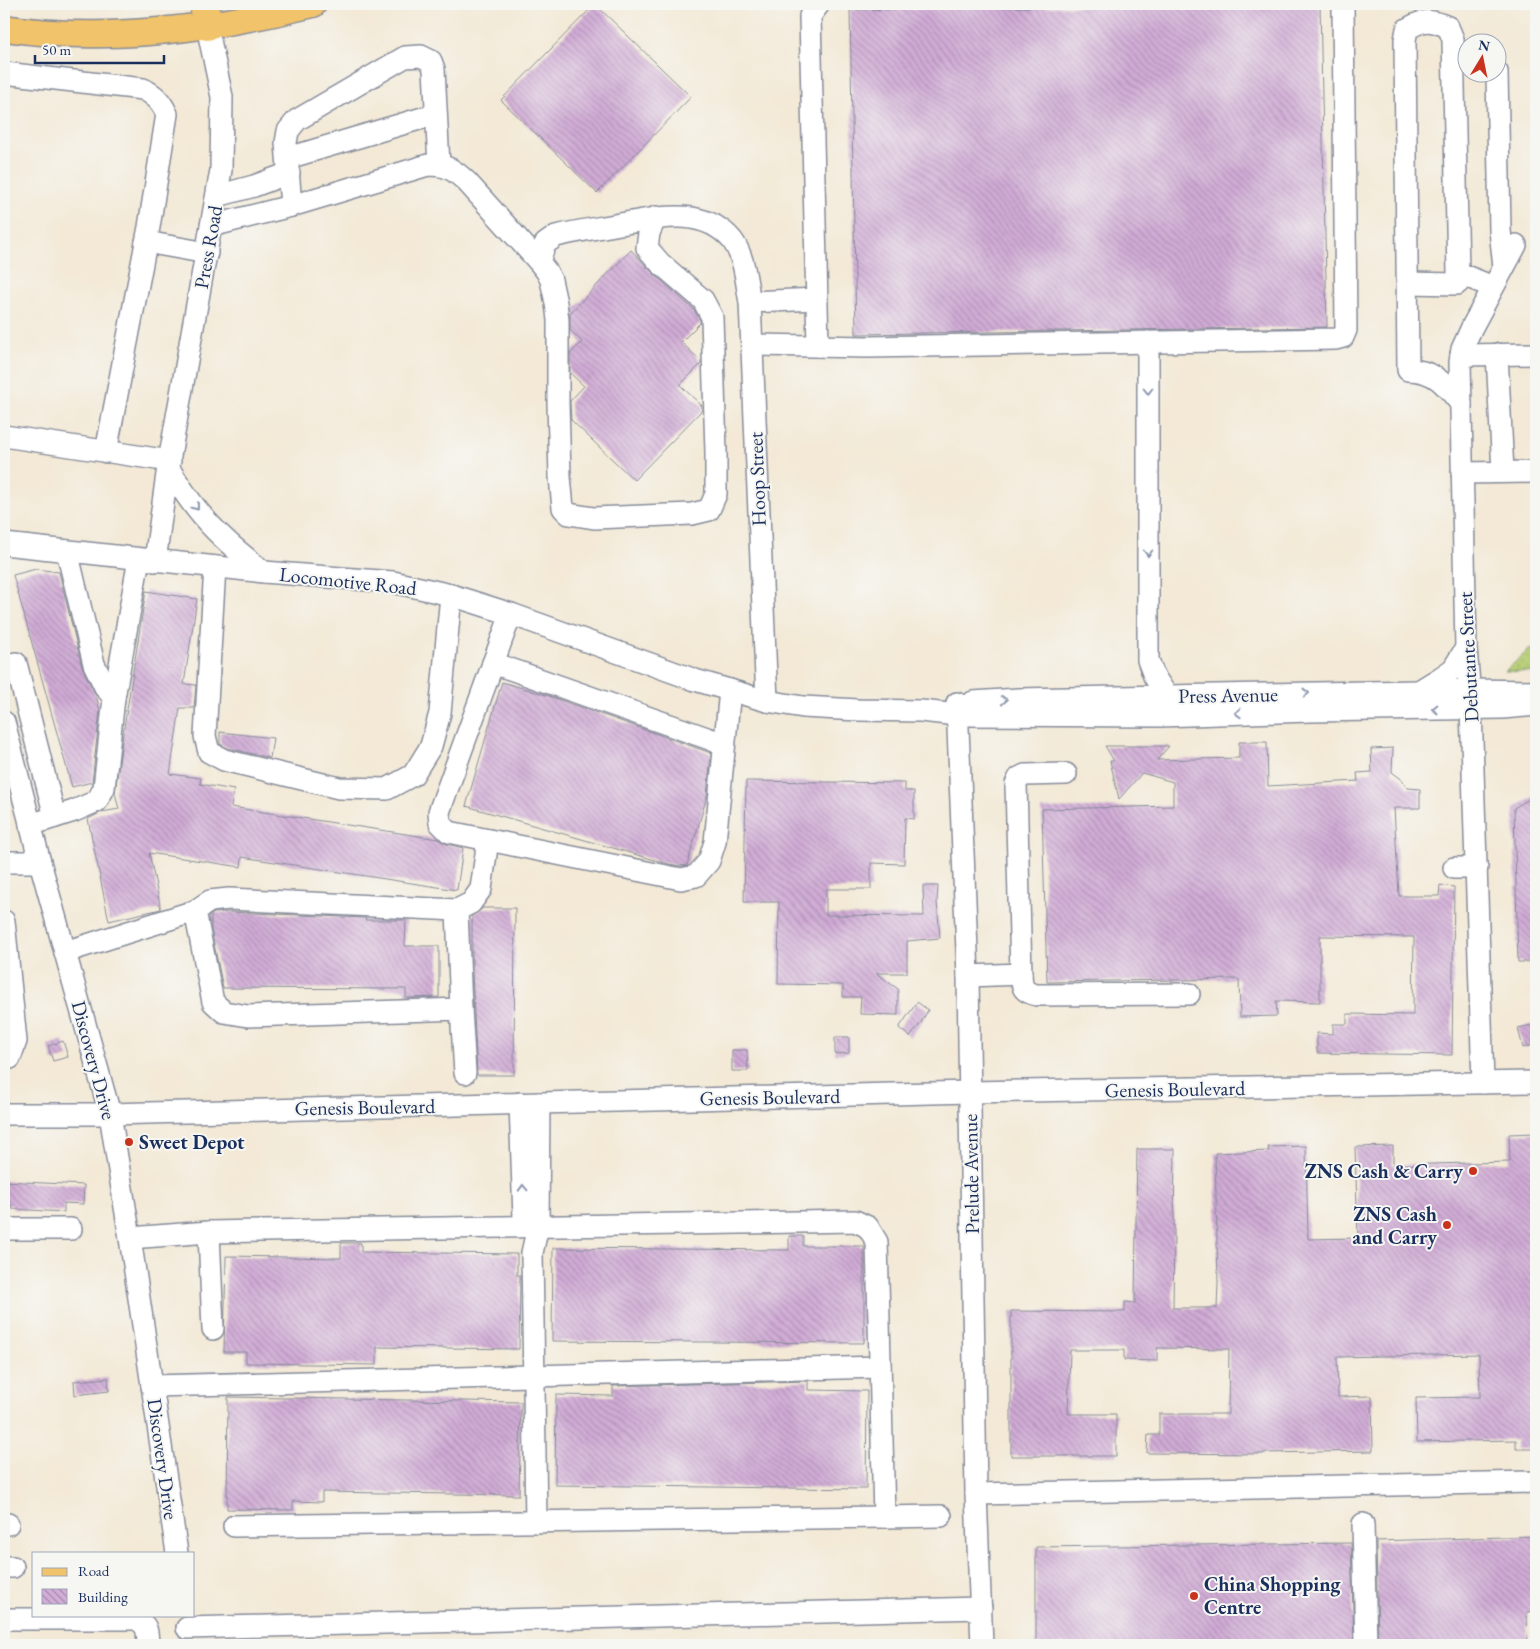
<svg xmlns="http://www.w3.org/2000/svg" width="1540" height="1649" font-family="'EB Garamond',serif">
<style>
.grass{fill:url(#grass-dots);stroke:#687e68}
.building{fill:url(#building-back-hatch)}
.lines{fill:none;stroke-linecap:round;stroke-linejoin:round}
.minor-casing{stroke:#878c9a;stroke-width:24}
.major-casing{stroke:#878c9a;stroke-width:29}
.highway-casing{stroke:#878c9a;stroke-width:30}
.minor{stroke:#fff;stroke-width:21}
.major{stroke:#f1c36a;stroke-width:26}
.highway{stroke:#f1c36a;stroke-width:28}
.oneway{stroke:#8d97ae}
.poi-dot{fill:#c8321e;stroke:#f6f6f2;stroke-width:2}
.labels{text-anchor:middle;stroke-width:4;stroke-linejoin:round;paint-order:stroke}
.street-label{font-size:20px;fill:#1b2f5e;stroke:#f6f6f2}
.poi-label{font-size:20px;font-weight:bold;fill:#1b2f5e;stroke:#f6f6f2;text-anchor:start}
</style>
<defs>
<pattern id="grass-dots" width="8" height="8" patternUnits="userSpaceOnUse" patternTransform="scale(1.25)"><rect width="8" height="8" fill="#b6cd72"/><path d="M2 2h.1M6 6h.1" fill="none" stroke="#9cb065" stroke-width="1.8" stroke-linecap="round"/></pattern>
<pattern id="building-back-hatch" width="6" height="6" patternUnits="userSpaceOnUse" patternTransform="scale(1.25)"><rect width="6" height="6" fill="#d1acd6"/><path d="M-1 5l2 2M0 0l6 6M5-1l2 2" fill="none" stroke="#a98cb1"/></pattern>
</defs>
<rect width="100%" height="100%" fill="#f6f6f2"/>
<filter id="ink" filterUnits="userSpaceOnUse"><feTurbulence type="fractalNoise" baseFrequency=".02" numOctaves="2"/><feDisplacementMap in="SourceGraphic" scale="10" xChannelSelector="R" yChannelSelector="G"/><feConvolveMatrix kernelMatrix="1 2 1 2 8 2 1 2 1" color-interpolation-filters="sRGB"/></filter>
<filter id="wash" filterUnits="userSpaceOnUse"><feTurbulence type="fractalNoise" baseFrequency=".0096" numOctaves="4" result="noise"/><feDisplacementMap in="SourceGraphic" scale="20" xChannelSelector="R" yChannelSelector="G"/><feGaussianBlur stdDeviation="1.12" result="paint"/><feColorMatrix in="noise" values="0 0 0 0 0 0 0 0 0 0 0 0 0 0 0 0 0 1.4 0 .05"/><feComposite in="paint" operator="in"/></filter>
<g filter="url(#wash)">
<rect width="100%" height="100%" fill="#f3e9d6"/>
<path class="grass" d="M1536,644V672L1505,671Z"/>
<g id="blocks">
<g class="building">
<path d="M595,4L691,97L597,193L501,100Z"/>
<path d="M1210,4H1320L1327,327L856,334L850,10Z"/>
<path d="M631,250L652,272L694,310L700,320V323L681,342L701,361V364L680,385L702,406V410L634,480L571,420L570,403V401L584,386L570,373V354L582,342L570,330V313Z"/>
<path d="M36,569L59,572L82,667L96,696L100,710L92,782L72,787L13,575Z"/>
<path d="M146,591L197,599L184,684L196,685L194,708H180L170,774L201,778L200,784L234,790L231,807L438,839L447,844L463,848L457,890L242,857L241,867L149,853L161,909L109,921L88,819L102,812L119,809L115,793L123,734Z"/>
<path d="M502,682L546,695L711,753L707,796L687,865L681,866L669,864L466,806Z"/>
<path d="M220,732L273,738L270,758L228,748L220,744Z"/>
<path d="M1239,742H1267L1268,786L1358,781L1357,773L1372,772L1371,749L1393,748L1392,772L1400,778L1408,788L1420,789V808H1394L1399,896H1439L1440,885L1454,887L1452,1055L1317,1053V1033L1333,1034V1024H1347V1014L1413,1015L1414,937L1320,936V1002L1276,1001L1277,1016L1240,1017L1239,979L1047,982L1042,809L1173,806V782L1142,773L1119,799L1110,761H1114L1105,746H1169L1157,760L1239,758Z"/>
<path d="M746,781L905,783V791H914V819L905,818L904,864L871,863V889H826V915L924,916L923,886H938L937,902L940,938L907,941V973H876L898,989V1015L860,1014L861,997H843V985L778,984L779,902H744Z"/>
<path d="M1536,795V962H1518L1514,808Z"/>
<path d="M483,908H515L514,1075H477L472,971V916Z"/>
<path d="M229,912L366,918L365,920H406L405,946H439V997L406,998V989L223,988L211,929V915L214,913Z"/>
<path d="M917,1002L928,1010L921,1023L910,1037L899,1028Z"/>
<path d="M1536,1024V1044L1523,1048L1518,1028Z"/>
<path d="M835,1037H849V1053L835,1054Z"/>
<path d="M63,1041L68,1057L53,1061L48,1046Z"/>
<path d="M732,1050H747L748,1071H732Z"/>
<path d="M1536,1133V1449H1516V1440L1417,1442L1416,1398L1480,1397L1479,1354L1337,1357L1338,1397L1372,1396L1373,1451L1263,1453V1454L1147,1453L1148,1435H1159V1414H1228L1229,1349L1157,1348V1361L1124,1360V1350H1070L1068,1414H1116V1456H1011V1311L1125,1312V1302L1135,1303L1137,1149H1175L1173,1308H1217L1218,1283L1215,1153L1269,1151L1268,1147L1306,1146L1308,1239L1358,1238L1355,1147L1393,1146V1165L1510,1162L1509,1134Z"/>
<path d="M4,1181L84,1185L83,1204L64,1203V1212L12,1209V1205H4Z"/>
<path d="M789,1236H803V1246H864V1343L552,1341L553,1248L789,1250Z"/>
<path d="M341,1243H361V1252L517,1254V1275H520L519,1349L377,1347V1365L246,1363V1352H224L226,1256L341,1258Z"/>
<path d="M108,1378L109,1391L75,1395L74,1381Z"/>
<path d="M808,1381V1390L867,1391L866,1489L555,1485L556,1395L613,1396V1386Z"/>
<path d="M228,1397L521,1402L519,1495L322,1492V1502L293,1501V1510L227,1509Z"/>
<path d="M1536,1536V1611L1527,1612L1528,1645H1378L1376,1541Z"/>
<path d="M1351,1543L1354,1645H1036V1547Z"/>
</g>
</g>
</g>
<g filter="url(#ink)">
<use href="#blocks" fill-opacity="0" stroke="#878c9a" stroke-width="1"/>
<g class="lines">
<g class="minor-casing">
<g id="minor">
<path d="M1497,72L1500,230L1504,267"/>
<path d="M4,73L143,89C155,95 161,101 167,114L149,227L106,452"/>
<path d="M288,158L436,114"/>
<path d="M217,196L254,186L289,173"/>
<path d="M291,206L286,143L288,131L297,120L405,57L421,56L431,61L434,69L439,165"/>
<path d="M656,217L649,233L647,248L660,263L703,300L712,317L716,453V494L709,510L692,514L594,518L569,514L563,508L560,477L558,403V320L556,303L551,280L547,272L539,262L545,244L556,236C577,231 599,228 620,224C658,218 703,206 732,240C745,257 746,282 750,302L767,701"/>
<path d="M211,226L291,206L428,165C447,165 453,169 467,182L539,262"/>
<path d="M146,242L207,253"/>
<path d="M1407,283L1457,284L1461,280L1463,275"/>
<path d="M750,302L816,299"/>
<path d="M1148,342V660L1154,676L1167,696"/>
<path d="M752,345L868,347L1336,339L1343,337L1346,330L1343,4"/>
<path d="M818,346L810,16L819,4"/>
<path d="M1497,354L1503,472"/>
<path d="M1461,355L1536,354"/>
<path d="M1461,404C1446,385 1435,370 1408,370L1405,40L1407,29C1424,19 1430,19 1448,27L1453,39L1458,273L1493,287"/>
<path d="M4,436L170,461"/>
<path d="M168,467C179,485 190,502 204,518C221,538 243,556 264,572"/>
<path d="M1462,473L1536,472"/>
<path d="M4,544L264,572L393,582L451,595L511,614L695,680L767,701L803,707L858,710L921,711L957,715L1160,716L1311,711L1502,708L1536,705"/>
<path d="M155,561L168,467L221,170L222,97L207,26"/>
<path d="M215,567L205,736L209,752L224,760L339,788L387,789L413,775L431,746L440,713L451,595"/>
<path d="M511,614L439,812L440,823L449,832L681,879L696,876L709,861L715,842L730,690"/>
<path d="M16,663L55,817"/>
<path d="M493,663L724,744"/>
<path d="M1419,691L1440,678L1453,669L1466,648"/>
<path d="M114,698L139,559"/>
<path d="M973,702L1018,699L1470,690L1536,691"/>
<path d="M957,703L968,976L976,1494L982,1645"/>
<path d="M4,722L40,862L110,1114L130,1238L177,1553"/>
<path d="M30,825L74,811L97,801L104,788L114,698L105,687L94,664L67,551"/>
<path d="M4,862H40"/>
<path d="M1454,868H1477"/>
<path d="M457,910L461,1009"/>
<path d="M4,921L16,1041L10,1058L4,1060"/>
<path d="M65,952L195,911"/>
<path d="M1021,974C1022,987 1022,992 1037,995L1189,994"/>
<path d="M968,976L1021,974L1016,784L1019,778L1025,775L1066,774"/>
<path d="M465,1073L461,1009L248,1016L224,1012L213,1002L195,911L210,901L229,899L457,910L471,903L481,889L488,840"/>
<path d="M1483,1083L1471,708L1466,648L1460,362L1462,349L1472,327L1516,245"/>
<path d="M520,1103L524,1219"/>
<path d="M4,1114H110L970,1092L1536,1082"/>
<path d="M4,1229H71"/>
<path d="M209,1232L213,1329"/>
<path d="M130,1238L209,1232L855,1221L868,1227L877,1242L884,1517L941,1516"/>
<path d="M152,1386L880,1367"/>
<path d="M976,1494L1536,1482"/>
<path d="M536,1522L532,1253L538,1226L539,1103"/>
<path d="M4,1524H8"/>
<path d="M1363,1524L1366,1645"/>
<path d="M234,1526L884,1517"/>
<path d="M4,1567H13"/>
<path d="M4,1619H136C149,1626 147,1632 148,1645"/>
<path d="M187,1628L981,1608"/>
</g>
</g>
<g class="major-casing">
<path id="major" d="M4,28C108,43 211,29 313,4"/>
</g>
<g class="highway-casing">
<path id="highway" d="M204,4L207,26"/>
</g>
<use href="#minor" class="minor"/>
<use href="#major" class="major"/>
<use href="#highway" class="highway"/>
</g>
<defs><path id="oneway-chevron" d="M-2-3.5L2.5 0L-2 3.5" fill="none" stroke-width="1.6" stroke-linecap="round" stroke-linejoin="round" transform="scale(1.25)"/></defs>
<g class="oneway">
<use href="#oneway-chevron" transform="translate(1148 391) rotate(90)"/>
<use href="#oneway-chevron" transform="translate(196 507) rotate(52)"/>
<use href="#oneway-chevron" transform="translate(1148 553) rotate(90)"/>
<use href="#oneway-chevron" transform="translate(1306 693) rotate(-1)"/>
<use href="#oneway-chevron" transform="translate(1004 700) rotate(-4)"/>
<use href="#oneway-chevron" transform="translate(1435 709) rotate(179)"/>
<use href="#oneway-chevron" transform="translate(1238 713) rotate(178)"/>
<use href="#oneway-chevron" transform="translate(523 1188) rotate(-92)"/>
</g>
</g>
<g class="poi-dot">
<circle cx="129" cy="1142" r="5"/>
<circle cx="1473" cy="1171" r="5"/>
<circle cx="1447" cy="1225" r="5"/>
<circle cx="1194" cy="1596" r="5"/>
</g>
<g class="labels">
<g class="street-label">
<text transform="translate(208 247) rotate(-80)" y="7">Press Road</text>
<text transform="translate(757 479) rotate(-92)" y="7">Hoop Street</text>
<text transform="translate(348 581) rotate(6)" y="7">Locomotive Road</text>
<text transform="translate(1468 657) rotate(-93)" y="7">Debutante Street</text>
<text transform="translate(1228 695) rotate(-1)" y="7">Press Avenue</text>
<text transform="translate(94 1060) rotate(75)" y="7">Discovery Drive</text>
<text transform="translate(1175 1089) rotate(-1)" y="7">Genesis Boulevard</text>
<text transform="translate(770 1097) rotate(-1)" y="7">Genesis Boulevard</text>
<text transform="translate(365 1107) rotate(-1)" y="7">Genesis Boulevard</text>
<text transform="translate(971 1174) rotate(-91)" y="7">Prelude Avenue</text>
<text transform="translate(163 1459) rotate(82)" y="7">Discovery Drive</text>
</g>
<g class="poi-label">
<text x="139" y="1149">Sweet Depot</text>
<text x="1463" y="1178" text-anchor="end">ZNS Cash &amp; Carry</text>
<text x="1437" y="1221" text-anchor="end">ZNS Cash<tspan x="1437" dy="23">and Carry</tspan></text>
<text x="1204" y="1591">China Shopping<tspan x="1204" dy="23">Centre</tspan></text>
</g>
</g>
<rect width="1540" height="1649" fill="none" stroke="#f6f6f2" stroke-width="20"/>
<rect x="32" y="1552" width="162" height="65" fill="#f6f6f2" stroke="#9ea6b7"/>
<rect x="42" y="1568" width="25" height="8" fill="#f1c36a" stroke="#9ea6b7"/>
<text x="78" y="1576" font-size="15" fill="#1b2f5e">Road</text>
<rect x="42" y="1589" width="25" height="15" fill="url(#building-back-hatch)" stroke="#9ea6b7"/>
<text x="78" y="1602" font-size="15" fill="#1b2f5e">Building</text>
<g transform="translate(1482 58) rotate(10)"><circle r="24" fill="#f6f6f2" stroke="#9ea6b7"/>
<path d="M0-4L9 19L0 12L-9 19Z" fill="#c8321e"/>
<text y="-8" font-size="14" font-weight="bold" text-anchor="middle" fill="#1b2f5e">N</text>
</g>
<path d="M35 55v8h129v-8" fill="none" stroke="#1b2f5e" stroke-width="2.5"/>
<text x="42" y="55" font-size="15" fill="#1b2f5e" stroke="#f6f6f2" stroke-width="4" paint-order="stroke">50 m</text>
</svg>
